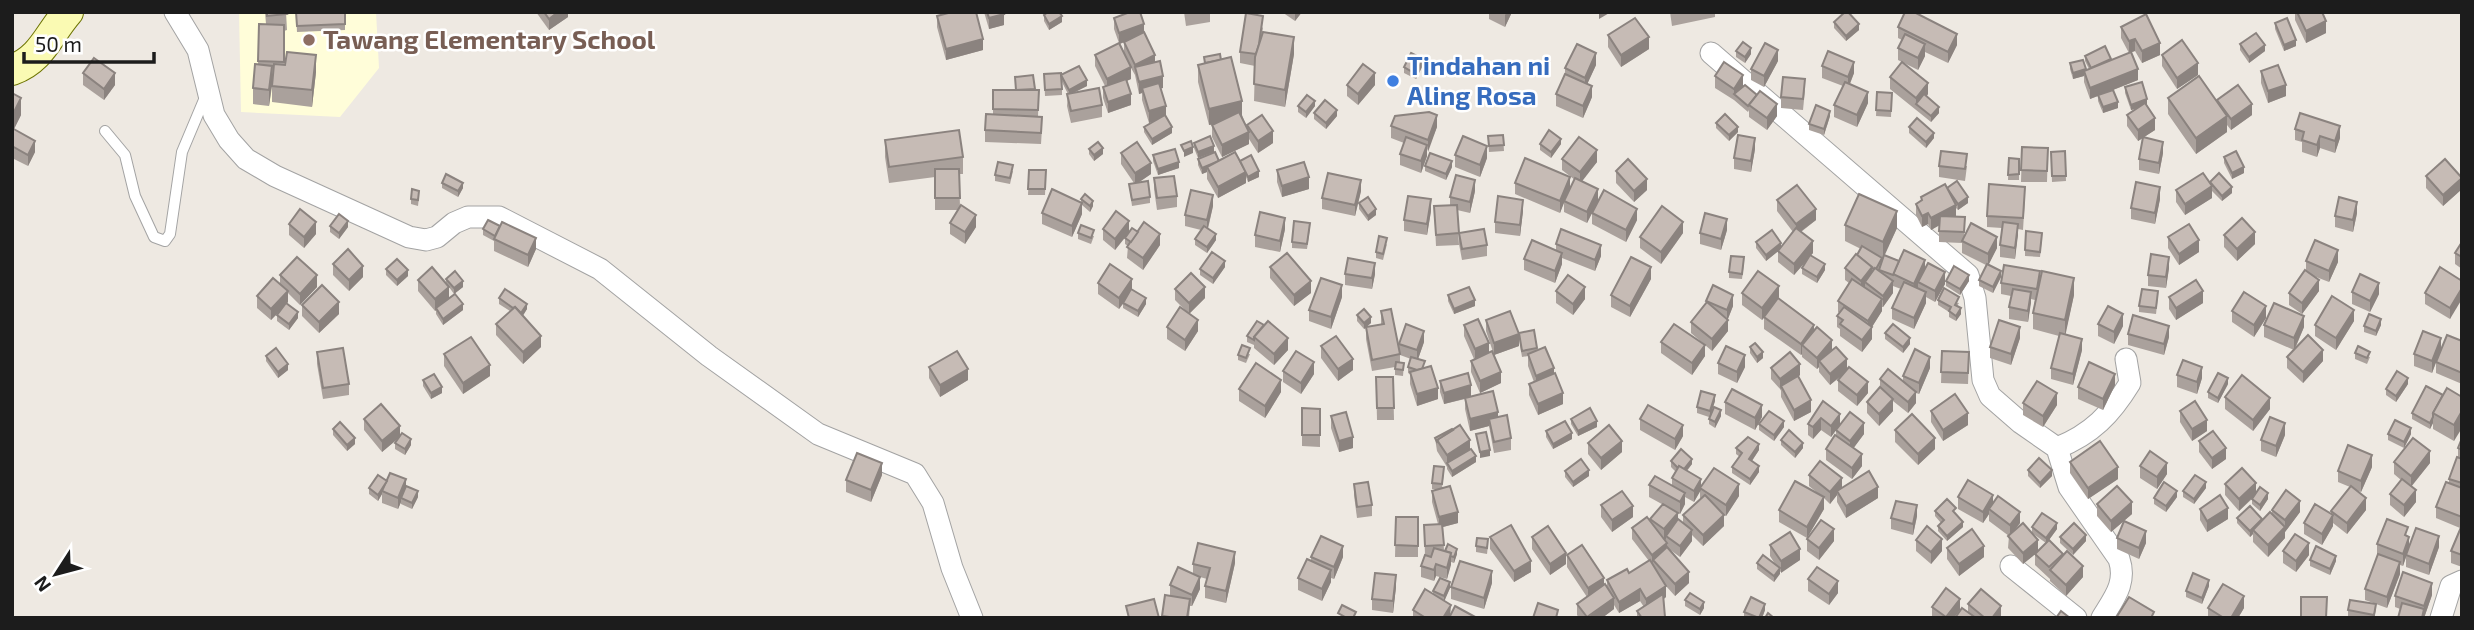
<svg xmlns="http://www.w3.org/2000/svg" width="2474" height="630" font-family="'Exo 2',sans-serif">
<style>
.education{fill:#fffdd9}
.lines{fill:none;stroke-linecap:round;stroke-linejoin:round}
.service-casing{stroke:#a3a3a3;stroke-width:12}
.minor-casing{stroke:#a3a3a3;stroke-width:23}
.secondary-casing{stroke:#6d7403;stroke-width:32}
.service{stroke:#fff;stroke-width:10}
.minor{stroke:#fff;stroke-width:21}
.secondary{stroke:#fafab3;stroke-width:30}
.wall{fill:#aaa19c;fill-rule:evenodd}
.shaded-wall{fill:#8b837f}
.building{fill:#c6bbb5;stroke:#8b837f;stroke-width:2}
.education-dot{fill:#8d6e63;stroke:#fff;stroke-width:2.5}
.shop-dot{fill:#3f7fe0;stroke:#fff;stroke-width:2.5}
.labels{text-anchor:middle;stroke-width:5;stroke-linejoin:round;paint-order:stroke}
.education-label{font-size:26px;font-weight:bold;fill:#785e54;stroke:#fff;text-anchor:start}
.shop-label{font-size:26px;font-weight:bold;fill:#366cbe;stroke:#fff;text-anchor:start}
</style>
<rect width="100%" height="100%" fill="#eee9e2"/>
<path class="education" d="M239,12H376L379,68L340,117L241,112Z"/>
<g class="lines">
<g class="service-casing">
<path id="service" d="M105,131L125,155L135,196L154,237L165,241L170,234L182,152L206,95"/>
</g>
<g class="minor-casing">
<g id="minor">
<path d="M175,12L198,50L214,115L229,140L246,159L275,176L409,237L426,240L437,237L454,223L468,217H499L600,269L709,356L818,434L915,474L933,503L952,568L972,618"/>
<path d="M1711,53L1968,275L1975,298L1983,380L1990,396L2021,423L2057,448L2069,487L2119,559C2127,583 2114,598 2102,618"/>
<path d="M2057,448C2092,434 2111,414 2130,383L2126,359"/>
<path d="M2011,566L2076,618"/>
<path d="M2441,618L2451,586L2462,581"/>
</g>
</g>
<g class="secondary-casing">
<path id="secondary" d="M12,70C42,59 48,35 68,12"/>
</g>
<use href="#service" class="service"/>
<use href="#minor" class="minor"/>
<use href="#secondary" class="secondary"/>
</g>
<g class="wall">
<path d="M265,12H286L287,30L284,31V65L316,72L312,107L272,102V87L269,106L253,104V88L258,65L259,24H266Z"/>
<path d="M296,12H345V30L297,32Z"/>
<path d="M536,12H568V17L549,30Z"/>
<path d="M779,12H801V14Z"/>
<path d="M984,12H1003L1004,25L989,29Z"/>
<path d="M1130,12H1142L1141,14L1144,33L1155,62L1163,88H1161L1166,117L1172,133L1152,145L1144,132V127L1153,121L1149,123L1142,100V93L1139,94L1135,75L1131,68V79L1126,81L1131,105L1108,113L1103,98V87L1105,86L1095,66V55L1119,43L1114,29V18ZM1124,42V52L1120,44Z"/>
<path d="M1184,12H1210V22L1186,26Z"/>
<path d="M1282,12H1302L1295,21Z"/>
<path d="M1489,12H1512L1505,27L1489,19Z"/>
<path d="M1670,12H1715V17L1672,26Z"/>
<path d="M2295,12H2322L2326,33L2306,43L2295,20Z"/>
<path d="M1044,15L1062,22L1049,30L1044,21Z"/>
<path d="M937,16L983,50L946,60L937,27Z"/>
<path d="M1834,22L1859,30L1846,41L1834,28Z"/>
<path d="M2275,23L2296,46L2284,51L2275,29Z"/>
<path d="M1263,27L1262,35L1294,54L1285,107L1254,101L1255,66L1240,63V52Z"/>
<path d="M1898,27L1957,45L1948,63L1925,52V56L1918,70L1898,60V48L1902,40L1898,38Z"/>
<path d="M2121,27L2160,55L2142,63L2135,51L2129,53L2121,38Z"/>
<path d="M1608,35L1649,49L1621,67L1608,47Z"/>
<path d="M2240,44L2265,51L2249,63L2240,50Z"/>
<path d="M1736,51L1751,54L1745,63L1736,57Z"/>
<path d="M2162,55L2198,75L2177,89L2162,66Z"/>
<path d="M2085,56L2111,59L2138,80L2113,90L2118,108L2103,113L2098,101V96L2090,99L2084,82V76L2073,79L2070,69V63L2086,70L2089,69L2085,61Z"/>
<path d="M1204,57L1221,60L1247,128V125L1273,143L1258,153L1249,139V144L1222,157L1212,137V125L1215,124L1209,125L1198,82V65L1204,64Z"/>
<path d="M1778,61L1764,87L1751,80V69Z"/>
<path d="M1423,65L1416,79L1404,73V67Z"/>
<path d="M1596,65L1587,84L1592,97L1583,118L1556,106V94L1565,74V68Z"/>
<path d="M1822,66L1854,73L1850,84L1868,103L1857,127L1834,117V105L1843,86L1822,78Z"/>
<path d="M2261,71L2286,96L2268,103L2261,83Z"/>
<path d="M83,73L115,85L104,100L83,85Z"/>
<path d="M1044,74L1061,75L1087,86L1073,93L1102,105V117L1071,123L1067,106L1068,94L1062,82V95L1045,96Z"/>
<path d="M1033,75L1035,90H1039L1038,116L1042,128L1041,144L985,142V130L993,114V90H1016L1015,77Z"/>
<path d="M1715,76L1743,86L1777,116L1767,130L1749,117V110L1748,112L1734,100L1715,88Z"/>
<path d="M1890,77L1928,94L1926,97L1939,113L1931,122L1890,89Z"/>
<path d="M1347,85H1375L1358,105L1347,96Z"/>
<path d="M2238,85L2252,115L2231,130L2227,125V132L2196,154L2168,114V98L2217,102Z"/>
<path d="M2125,87L2147,105L2155,130L2144,137L2163,153L2159,174L2139,170V159L2143,138L2138,141L2127,126V115L2136,109L2131,110L2125,93Z"/>
<path d="M1805,90L1803,110L1781,108V97Z"/>
<path d="M1877,92L1892,93L1891,117L1876,116Z"/>
<path d="M12,93L21,115L14,129L35,152L28,166L12,158Z"/>
<path d="M1298,106H1315L1306,118L1298,112Z"/>
<path d="M1314,113L1337,116L1326,129L1314,119Z"/>
<path d="M1830,116L1824,135L1809,130V124Z"/>
<path d="M1716,123L1738,132L1729,141L1716,128Z"/>
<path d="M1391,126L1437,127L1427,151V156L1421,173L1400,165V154L1404,143L1391,138Z"/>
<path d="M1909,127L1934,138L1926,148L1909,133Z"/>
<path d="M2295,129L2340,138L2335,153L2320,148L2317,157L2302,152V142L2295,140Z"/>
<path d="M1503,135L1504,151L1489,152L1488,136Z"/>
<path d="M885,140L963,157V174H959L960,207L976,227L965,244L950,234V223L958,210H935V177L889,183L885,157Z"/>
<path d="M1194,143L1214,152L1198,158L1194,148Z"/>
<path d="M1540,144H1561L1551,158L1540,150Z"/>
<path d="M2022,147L2048,148L2047,182H2021Z"/>
<path d="M1089,149L1103,154L1094,161L1089,154Z"/>
<path d="M1755,149L1751,172L1734,169V158Z"/>
<path d="M2065,151L2066,181L2052,182L2051,152Z"/>
<path d="M1121,153L1151,174L1139,182L1150,197V203L1132,206L1129,184L1134,183L1121,164Z"/>
<path d="M1153,155L1179,168L1158,175L1153,161Z"/>
<path d="M1455,155L1487,158L1480,177L1455,167Z"/>
<path d="M2224,157L2244,173L2232,179L2224,163Z"/>
<path d="M2009,158L2019,159V180H2008Z"/>
<path d="M1198,159L1240,161L1259,177L1248,182L1246,177V183L1218,198L1207,179V172L1202,174L1198,165Z"/>
<path d="M1562,159L1597,162L1581,181L1598,201L1587,223L1564,212V201L1560,213L1515,194V183L1570,188L1565,200L1575,180L1562,170Z"/>
<path d="M1425,166L1452,167L1446,180L1425,171Z"/>
<path d="M1939,166H1967L1965,181L1939,177Z"/>
<path d="M1029,170H1046L1045,195H1028Z"/>
<path d="M1277,170L1309,189L1282,197L1277,182Z"/>
<path d="M1013,171L1010,184L995,181V175Z"/>
<path d="M1616,171L1647,190L1634,202L1616,183Z"/>
<path d="M2426,176L2462,177V189L2443,206L2426,188Z"/>
<path d="M1154,178L1177,196V207L1157,210L1154,189Z"/>
<path d="M442,183L463,188L458,197L442,188Z"/>
<path d="M2210,183L2232,193L2222,201L2212,191V198L2185,215L2176,202V190Z"/>
<path d="M1947,188L1968,203L1958,210L1956,208V216L1955,217H1965L1964,237L1997,248L1988,265L2001,277L1993,293L1979,286V280L1986,265L1962,253V243L1939,242V225L1931,230L1928,224L1922,227L1916,215V204L1921,201V197Z"/>
<path d="M1361,191L1355,216L1322,209V198Z"/>
<path d="M1475,191L1470,213L1457,210L1459,245L1436,246L1434,206L1450,205V197Z"/>
<path d="M419,196L418,206L411,204V199Z"/>
<path d="M2025,198L2023,230L2018,229L2015,259L2000,257V245L2002,228L1987,227V216Z"/>
<path d="M1081,199L1093,206L1090,212L1082,205V214L1072,237L1042,224V213L1081,202Z"/>
<path d="M2160,199L2155,224L2131,219V208Z"/>
<path d="M1777,200L1816,220L1801,232L1813,253L1811,255L1825,270L1817,283L1802,274V268L1806,261L1794,275L1778,262V251L1766,261L1756,248V242L1781,247L1793,232L1777,211Z"/>
<path d="M1359,203L1376,215L1368,221L1359,209Z"/>
<path d="M1213,206L1208,229L1216,240L1207,253L1195,245V239L1201,230L1185,226V215Z"/>
<path d="M1431,211L1427,235L1404,231V220Z"/>
<path d="M1523,211L1520,236L1495,233V222Z"/>
<path d="M1592,213L1637,220L1626,242L1592,224Z"/>
<path d="M2357,213L2353,232L2335,227V216Z"/>
<path d="M289,224L316,234L304,248L289,235Z"/>
<path d="M1845,225L1897,228L1884,255L1925,269L1945,284L1935,302L1926,297V303L1914,329L1892,319V308L1901,289L1893,286V293L1883,307H1882V311L1872,327V339L1862,352L1840,336V329L1837,327V316L1839,313L1838,312V301L1849,283L1845,280V268L1857,255L1861,249L1845,241Z"/>
<path d="M330,226L348,227L339,239L330,232Z"/>
<path d="M1310,228L1307,249L1292,248V242Z"/>
<path d="M483,229L536,249L528,267L494,251V241L483,235Z"/>
<path d="M1103,229L1129,232L1160,245L1143,270L1127,258L1128,246L1125,244V238L1128,234L1115,250L1103,240Z"/>
<path d="M1285,229L1280,252L1255,247V235Z"/>
<path d="M1727,230L1721,250L1700,244V233Z"/>
<path d="M1078,233L1094,236L1091,244L1078,239Z"/>
<path d="M1459,233L1487,245V256L1462,260L1459,244Z"/>
<path d="M1683,233L1661,264L1640,248V237Z"/>
<path d="M2224,235L2255,244L2237,261L2224,247Z"/>
<path d="M2168,237L2199,252L2179,265L2168,248Z"/>
<path d="M2042,238L2040,257L2025,256V250Z"/>
<path d="M2462,242V269L2455,264V253Z"/>
<path d="M1387,244L1383,260L1376,258V252Z"/>
<path d="M1556,244L1601,256L1595,271L1562,258V264L1555,283L1524,270V259L1556,250Z"/>
<path d="M2306,261L2338,262L2329,282L2311,275L2319,291L2302,314L2289,305V293L2306,271Z"/>
<path d="M1744,263L1742,279L1729,278V272Z"/>
<path d="M333,264L363,277L349,291L333,275Z"/>
<path d="M1225,267L1213,284L1200,275V269Z"/>
<path d="M1270,267L1311,293L1294,306L1270,278Z"/>
<path d="M2169,268L2166,288L2148,286V275Z"/>
<path d="M386,269L408,276L397,286L386,275Z"/>
<path d="M1345,274H1375L1372,289L1345,285Z"/>
<path d="M280,275L317,287L300,305L288,293V302L286,304L298,318L289,330L277,321V315L280,311L271,320L257,308V296L280,284Z"/>
<path d="M2040,277L2074,295L2065,334L2082,350L2073,385L2051,379V368L2059,336L2033,329V313L2035,300L2031,299L2028,322L2009,319V307L2011,296L2001,294V283Z"/>
<path d="M446,279L463,287L454,294L449,287V298L463,310L443,325L436,314V310L435,311L418,291V280L446,284Z"/>
<path d="M1651,279L1630,317L1611,307V295Z"/>
<path d="M1946,281H1969L1960,295L1946,286Z"/>
<path d="M2462,281L2450,319L2425,304V293Z"/>
<path d="M1098,283L1132,290L1146,304L1138,317L1123,308V304L1119,309L1098,294Z"/>
<path d="M1175,289L1205,298L1189,314L1198,331L1185,351L1167,339V327L1186,311L1175,300Z"/>
<path d="M1556,291L1585,299L1573,315L1556,303Z"/>
<path d="M2352,292L2379,294L2370,312L2352,304Z"/>
<path d="M1742,293L1779,297L1778,298L1814,330L1832,350L1847,370L1868,393L1857,406L1838,391V380L1844,373L1830,385L1819,372V367L1817,369L1802,357V354L1801,355L1764,329V318L1762,320L1742,305Z"/>
<path d="M1448,295L1475,306L1454,314L1448,301Z"/>
<path d="M2158,296L2156,314L2139,312V306Z"/>
<path d="M1342,297L1331,329L1309,321V310Z"/>
<path d="M2169,297L2203,303L2176,320L2169,309Z"/>
<path d="M499,298L527,309L522,316L541,347L523,364L496,335V324L510,311L499,304Z"/>
<path d="M1938,300L1959,303L1957,306L1961,314L1956,321L1949,317V312L1938,305Z"/>
<path d="M1706,301L1733,306L1728,319V331L1712,351L1691,333V322L1706,303Z"/>
<path d="M302,305L339,314L319,333L302,316Z"/>
<path d="M1381,311L1399,349V344L1424,342L1418,359L1424,368L1438,399L1417,406L1410,384V374L1408,373V367L1411,359L1400,355V362L1404,363L1403,376L1395,375V367L1372,371L1366,339V328L1364,329L1357,321V315L1371,323L1366,327L1381,325Z"/>
<path d="M2232,311L2266,318L2254,337L2232,322Z"/>
<path d="M1486,320L1519,346L1494,355L1486,331Z"/>
<path d="M2354,321L2336,350L2315,336V325Z"/>
<path d="M2098,324L2123,326L2114,344L2098,336Z"/>
<path d="M1464,325L1489,353L1501,383L1480,393L1471,372V361L1474,359L1464,336Z"/>
<path d="M2264,325L2304,327L2295,349L2323,361L2303,383L2287,368V357L2294,350L2264,337Z"/>
<path d="M2381,325L2376,336L2364,332V326Z"/>
<path d="M1264,326L1288,350L1274,365L1254,348V345L1247,342V336Z"/>
<path d="M1534,330L1537,350L1554,373L1563,404L1538,415L1529,395V384L1534,382L1528,366V356L1522,357L1519,339V333Z"/>
<path d="M1885,333L1910,344L1903,353L1885,339Z"/>
<path d="M2128,334L2169,337L2164,355L2128,345Z"/>
<path d="M2020,338L2011,365L1990,358V347Z"/>
<path d="M2462,341V384L2436,373V362Z"/>
<path d="M1661,342L1705,356L1692,375L1661,353Z"/>
<path d="M1321,346L1353,370L1338,381L1321,358Z"/>
<path d="M1750,347L1763,358L1757,363L1750,353Z"/>
<path d="M2441,349L2432,373L2414,366V354Z"/>
<path d="M1942,351L1969,352L1968,384L1941,383Z"/>
<path d="M317,352L349,384V395L323,399L317,364Z"/>
<path d="M2355,353L2370,357L2367,364L2355,359Z"/>
<path d="M444,354L490,376L463,394L444,366Z"/>
<path d="M1250,354L1246,363L1238,360V355Z"/>
<path d="M266,356L288,370L278,378L266,361Z"/>
<path d="M1718,363L1745,367L1737,383L1718,374Z"/>
<path d="M929,367L968,380L940,397L929,378Z"/>
<path d="M1771,368L1800,375L1798,377L1811,412L1794,421L1781,397V390L1771,379Z"/>
<path d="M1930,368L1919,394L1916,393V403L1908,413L1893,401V411L1879,426L1867,413V402L1880,388V379L1903,381V376Z"/>
<path d="M1283,371L1314,374L1301,394L1283,382Z"/>
<path d="M2177,375L2202,378L2197,394L2177,387Z"/>
<path d="M1376,377H1393L1394,420H1377Z"/>
<path d="M423,380L442,393L431,399L423,386Z"/>
<path d="M1440,381L1471,396L1498,417L1511,438V450L1494,453L1489,426L1470,431L1465,409V399L1444,404L1440,392Z"/>
<path d="M2228,384L2218,403L2208,398V392Z"/>
<path d="M2408,384L2396,402L2386,395V389Z"/>
<path d="M2115,385L2103,410L2078,399V387Z"/>
<path d="M1239,389L1281,392L1265,418L1239,401Z"/>
<path d="M2225,397L2270,409L2253,431L2225,409Z"/>
<path d="M2462,397L2454,441L2433,429V423L2430,429L2412,419V413Z"/>
<path d="M1715,401L1710,415L1721,416L1715,428L1709,424V417L1697,413V407Z"/>
<path d="M1823,401L1840,425L1864,434L1853,448L1862,466L1852,479L1826,460V449L1836,436V430L1831,437L1821,430L1813,439L1808,435V424Z"/>
<path d="M1725,402L1762,417L1755,430L1725,414Z"/>
<path d="M2023,403L2057,405L2043,427L2023,415Z"/>
<path d="M1302,408L1320,409V447L1302,446Z"/>
<path d="M1931,411L1968,425L1943,441L1931,422Z"/>
<path d="M2180,411L2207,431L2192,441L2180,422Z"/>
<path d="M1331,416L1353,448L1339,452L1331,428Z"/>
<path d="M364,419L400,435L411,445L405,455L395,449V443L397,439L382,452L364,430Z"/>
<path d="M1571,419L1597,427L1578,436L1571,424Z"/>
<path d="M1640,419L1683,436L1675,450L1640,430Z"/>
<path d="M1759,424L1784,427L1774,441L1759,430Z"/>
<path d="M333,429L355,444L347,451L333,435Z"/>
<path d="M1895,430L1935,449L1918,465L1895,442Z"/>
<path d="M1546,431L1572,439L1553,449L1546,437Z"/>
<path d="M2388,434H2411L2404,448L2388,440Z"/>
<path d="M2285,435L2276,457L2261,451V440Z"/>
<path d="M1435,438L1470,449L1476,462L1452,477L1447,469V466V467L1437,451Z"/>
<path d="M2462,438V567L2451,563V551L2460,528L2436,518V507L2449,483V479L2458,457V448Z"/>
<path d="M1781,440L1803,448L1795,458L1781,445Z"/>
<path d="M2199,441L2226,459L2212,469L2199,452Z"/>
<path d="M1588,443L1622,452L1601,470L1588,454Z"/>
<path d="M1736,448L1759,450L1752,461L1759,472L1750,485L1732,473V467L1740,457L1736,454Z"/>
<path d="M1671,461L1692,464L1687,471L1701,487L1739,496L1726,516L1724,515V526L1703,546L1692,535V541L1680,557L1669,549L1689,583L1675,596L1666,586V597L1664,599L1665,618H1637V611L1644,607L1640,601L1619,613L1614,605V609L1602,618H1579L1577,615V604L1587,597L1567,567V555L1607,587V580L1629,573L1649,561L1632,539V528L1650,521V519L1678,520L1683,523V515L1700,499V490L1694,502L1685,497V504L1680,514L1649,497V485L1672,486V478L1676,472L1671,467Z"/>
<path d="M2070,462L2118,479L2088,499L2070,473Z"/>
<path d="M2394,462L2430,463L2411,486L2416,502L2404,517L2390,505V494L2401,480L2394,474Z"/>
<path d="M2140,466L2167,474L2157,489L2140,478Z"/>
<path d="M2372,467L2361,492L2355,490L2366,510L2347,534L2333,523V526L2322,545L2304,534V523L2331,514V511L2350,487L2338,482V471Z"/>
<path d="M2028,470L2052,476L2040,488L2028,476Z"/>
<path d="M1565,471L1589,476L1573,487L1565,477Z"/>
<path d="M1444,473L1442,488L1458,523L1443,527L1444,551L1457,554L1454,563L1451,562L1447,579L1436,576L1434,581L1421,577V566L1425,555L1424,525L1438,524L1432,502V491L1436,489H1432V483Z"/>
<path d="M882,475L871,502L846,492V480Z"/>
<path d="M1809,475L1842,488L1878,498L1846,518L1837,502V495L1830,504L1824,498V509L1807,538L1779,522V510L1820,495L1809,486Z"/>
<path d="M387,481L406,487L418,497L412,509L401,504V502L398,509L382,503V494L378,501L369,494V488Z"/>
<path d="M1354,484L1372,505V516L1357,518L1354,495Z"/>
<path d="M2225,484L2256,492L2268,499L2260,511L2252,504V499L2239,511L2225,495Z"/>
<path d="M2206,488L2194,504L2183,497V491Z"/>
<path d="M1958,497L1993,503L2020,523L2014,531L2038,551L2046,543L2032,533V527L2057,529L2049,540L2083,577L2066,596L2050,581V579L2035,565V554L2023,564L2008,548L2009,536L1989,521V514L1983,523L1958,509Z"/>
<path d="M2177,497L2166,512L2154,504V498Z"/>
<path d="M2097,504L2132,514L2111,532L2097,516Z"/>
<path d="M1601,505L1633,517L1612,532L1601,517Z"/>
<path d="M2200,509L2228,519L2207,532L2200,520Z"/>
<path d="M2272,510L2300,512L2285,532V538L2268,557L2253,542V534L2250,537L2237,523V518L2262,520L2272,514Z"/>
<path d="M1935,511L1956,514L1963,527L1947,541L1938,531V526L1941,523L1935,516Z"/>
<path d="M1917,516L1913,535L1891,529V518Z"/>
<path d="M1396,517H1418V557H1395Z"/>
<path d="M2408,536L2409,546L2439,547L2429,575L2406,567V557L2403,566L2400,565V574L2387,608L2365,600V589L2377,556V544Z"/>
<path d="M1490,537L1531,572L1514,582L1490,549Z"/>
<path d="M1532,537L1566,564L1550,575L1532,549Z"/>
<path d="M2060,537L2086,541L2073,555L2060,543Z"/>
<path d="M2117,538L2146,543L2139,559L2117,549Z"/>
<path d="M1807,539L1834,541L1819,560L1807,551Z"/>
<path d="M1916,540L1942,551L1931,564L1916,551Z"/>
<path d="M1488,545L1487,554L1476,552V546Z"/>
<path d="M1770,545L1800,560L1780,572L1774,582L1757,569V563L1775,564L1770,556Z"/>
<path d="M1947,548L1984,557L1959,576L1947,559Z"/>
<path d="M2283,551L2309,555L2296,572L2283,563Z"/>
<path d="M1311,557H1343L1334,579L1331,578V582L1322,601L1298,590V578L1311,561Z"/>
<path d="M2310,560L2336,561L2330,575L2310,566Z"/>
<path d="M1235,563L1226,603L1205,598V586L1207,579L1200,577V589L1192,606H1190L1189,618H1162L1165,595L1170,596V585L1193,574V564Z"/>
<path d="M1808,579L1838,593L1829,605L1808,591Z"/>
<path d="M1492,583L1484,609L1451,599V587Z"/>
<path d="M2209,586L2202,604L2186,597V591Z"/>
<path d="M1396,587L1393,613L1372,610V599Z"/>
<path d="M1450,588L1444,601L1451,615L1477,618H1413V610L1433,594V591Z"/>
<path d="M2432,595L2424,618L2395,607V596Z"/>
<path d="M1685,600L1704,608L1700,615L1685,606Z"/>
<path d="M1968,604L2001,618H1955L1968,612Z"/>
<path d="M1932,607L1954,618H1932Z"/>
<path d="M2208,608H2244L2238,618H2208Z"/>
<path d="M1765,610L1762,618L1744,617V612Z"/>
<path d="M2348,610H2376L2374,618H2357L2348,616Z"/>
</g>
<g class="shaded-wall">
<path d="M558,12H568V17L549,30V19Z"/>
<path d="M1295,12H1302L1295,21Z"/>
<path d="M1507,12H1512L1505,27V15Z"/>
<path d="M1599,12H1611L1599,19Z"/>
<path d="M1004,14V25L989,29V18Z"/>
<path d="M1062,16V22L1049,30V24Z"/>
<path d="M2326,21V33L2306,43V31Z"/>
<path d="M1144,24V35L1119,44V33Z"/>
<path d="M1859,24V30L1846,41V36Z"/>
<path d="M1957,34V45L1948,63V52Z"/>
<path d="M1294,37V54L1285,107V90Z"/>
<path d="M1649,37V49L1621,67V55Z"/>
<path d="M983,39V50L946,60V49Z"/>
<path d="M2135,39V51L2129,53V41Z"/>
<path d="M2296,40V46L2284,51V45Z"/>
<path d="M2160,43V55L2142,63V51Z"/>
<path d="M1925,44V56L1918,70V58Z"/>
<path d="M2265,45V51L2249,63V57Z"/>
<path d="M1751,48V54L1745,63V57Z"/>
<path d="M1778,50V61L1764,87V76Z"/>
<path d="M1596,53V65L1585,89V78Z"/>
<path d="M316,55V72L312,107V90Z"/>
<path d="M1155,55V66L1135,68V65Z"/>
<path d="M1423,59V65L1416,79V74Z"/>
<path d="M1854,62V73L1848,88V77Z"/>
<path d="M2198,63V75L2177,89V78Z"/>
<path d="M272,66V83L269,106V90Z"/>
<path d="M1131,67V79L1107,90V79Z"/>
<path d="M2086,69L2084,71V76L2073,79V73Z"/>
<path d="M2138,69V80L2090,99V88Z"/>
<path d="M115,73V85L104,100V89Z"/>
<path d="M1375,73V85L1358,105V94Z"/>
<path d="M1743,75V86L1734,94V89Z"/>
<path d="M1163,76V88L1143,93L1142,88V93L1139,94V82Z"/>
<path d="M1087,80V86L1069,95V90Z"/>
<path d="M1928,83V94L1919,106L1916,104V110V98Z"/>
<path d="M2286,85V96L2268,103V91Z"/>
<path d="M1592,86V97L1583,118V106Z"/>
<path d="M1868,92V103L1857,127V115Z"/>
<path d="M1131,94V105L1108,113V102Z"/>
<path d="M21,98V115L12,133V116Z"/>
<path d="M2147,99V105L2131,110V105Z"/>
<path d="M1242,101V117L1209,125V109Z"/>
<path d="M1315,101V106L1306,118V112Z"/>
<path d="M2118,102V108L2103,113V107Z"/>
<path d="M1777,104V116L1767,130V118Z"/>
<path d="M2252,104V115L2231,130V119Z"/>
<path d="M1166,106V117L1149,123V111Z"/>
<path d="M1939,107V113L1931,122V116Z"/>
<path d="M1337,110V116L1326,129V123Z"/>
<path d="M1830,111V116L1824,135V129Z"/>
<path d="M1437,115V127L1428,152V140Z"/>
<path d="M2227,116V132L2196,154V138Z"/>
<path d="M2155,118V130L2138,141V130Z"/>
<path d="M2340,126V138L2335,153V141Z"/>
<path d="M1172,127V133L1152,145V139Z"/>
<path d="M1738,127V132L1729,141V135Z"/>
<path d="M1273,131V143L1258,153V141Z"/>
<path d="M1249,132V144L1222,157V145Z"/>
<path d="M1934,133V138L1926,148V142Z"/>
<path d="M2320,136V148L2317,157V145Z"/>
<path d="M1755,138V149L1751,172V161Z"/>
<path d="M1561,139V144L1551,158V152Z"/>
<path d="M35,141V152L28,166V155Z"/>
<path d="M2163,142V153L2159,174V163Z"/>
<path d="M1427,145V156L1421,173V161Z"/>
<path d="M1214,146V152L1198,158V152Z"/>
<path d="M1487,146V158L1480,177V165Z"/>
<path d="M1193,147V153L1184,157V151Z"/>
<path d="M1103,148V154L1094,161V155Z"/>
<path d="M1597,150V162L1580,184V172Z"/>
<path d="M1452,161V167L1446,180V174Z"/>
<path d="M1179,162V168L1158,175V169Z"/>
<path d="M1219,162L1207,167V172L1202,174V168Z"/>
<path d="M1151,163V174L1135,185V173Z"/>
<path d="M2244,167V173L2232,179V173Z"/>
<path d="M1259,171V177L1248,182V177Z"/>
<path d="M1246,172V183L1218,198V187Z"/>
<path d="M1309,177V189L1282,197V186Z"/>
<path d="M1570,177V188L1560,213V201Z"/>
<path d="M2462,178V189L2443,206V195Z"/>
<path d="M1647,179V190L1634,202V191Z"/>
<path d="M1361,180V191L1355,216V205Z"/>
<path d="M1475,180V191L1470,213V202Z"/>
<path d="M463,183V188L458,197V191Z"/>
<path d="M2212,186V198L2185,215V204Z"/>
<path d="M2160,187V199L2155,224V213Z"/>
<path d="M2232,187V193L2222,201V196Z"/>
<path d="M1598,189V201L1587,223V212Z"/>
<path d="M1213,195V206L1207,231V220Z"/>
<path d="M1968,197V203L1958,210V204Z"/>
<path d="M1431,199V211L1427,235V224Z"/>
<path d="M1523,200V211L1520,236V225Z"/>
<path d="M1093,201V206L1090,212V206Z"/>
<path d="M2357,202V213L2353,232V220Z"/>
<path d="M1082,203V214L1072,237V226Z"/>
<path d="M1956,205V216L1931,230V218Z"/>
<path d="M1376,209V215L1368,221V216Z"/>
<path d="M1637,209V220L1626,242V230Z"/>
<path d="M1816,209V220L1796,235V224Z"/>
<path d="M1897,211V228L1883,259V242Z"/>
<path d="M1928,213V224L1922,227V216Z"/>
<path d="M976,215V227L965,244V232Z"/>
<path d="M1285,218V229L1280,252V241Z"/>
<path d="M1727,219V230L1721,250V239Z"/>
<path d="M348,221V227L339,239V233Z"/>
<path d="M1129,221V232L1115,250V239Z"/>
<path d="M316,222V234L304,248V237Z"/>
<path d="M1683,222V233L1661,264V252Z"/>
<path d="M2018,224V235L2015,259V248Z"/>
<path d="M2255,232V244L2237,261V249Z"/>
<path d="M1160,234V245L1143,270V258Z"/>
<path d="M1216,234V240L1207,253V247Z"/>
<path d="M1997,237V248L1988,266V254Z"/>
<path d="M536,238V249L528,267V255Z"/>
<path d="M2199,240V252L2179,265V254Z"/>
<path d="M1813,241V253L1794,275V264Z"/>
<path d="M1781,243V249L1766,261V255Z"/>
<path d="M1601,245V256L1595,271V260Z"/>
<path d="M2338,250V262L2329,282V271Z"/>
<path d="M1562,253V264L1555,283V271Z"/>
<path d="M2169,257V268L2166,288V277Z"/>
<path d="M1925,260V271L1918,282V287L1914,295V284Z"/>
<path d="M1225,261V267L1213,284V278Z"/>
<path d="M1375,263V274L1372,289V278Z"/>
<path d="M1825,264V270L1817,283V277Z"/>
<path d="M363,266V277L349,291V280Z"/>
<path d="M1651,267V279L1630,317V306Z"/>
<path d="M1872,267V279L1865,282V288L1861,293V281Z"/>
<path d="M408,270V276L397,286V280Z"/>
<path d="M2001,271V277L1993,293V287Z"/>
<path d="M1945,272V284L1935,302V291Z"/>
<path d="M317,275V287L300,305V294Z"/>
<path d="M1969,275V281L1960,295V289Z"/>
<path d="M2074,278V295L2065,337V320Z"/>
<path d="M1132,279V290L1119,309V298Z"/>
<path d="M2319,280V291L2302,314V303Z"/>
<path d="M463,281V287L454,294V288Z"/>
<path d="M1311,281V293L1294,306V295Z"/>
<path d="M1893,281V293L1883,307V296Z"/>
<path d="M2379,283V294L2370,312V301Z"/>
<path d="M1342,285V297L1331,329V317Z"/>
<path d="M1779,286V297L1762,320V308Z"/>
<path d="M449,287V298L435,311V299Z"/>
<path d="M1205,287V298L1189,314V303Z"/>
<path d="M1585,287V299L1573,315V304Z"/>
<path d="M2462,288V299L2450,319V308Z"/>
<path d="M288,291V302L271,320V309Z"/>
<path d="M2203,291V303L2176,320V308Z"/>
<path d="M1926,292V303L1914,329V318Z"/>
<path d="M2031,292V303L2028,322V311Z"/>
<path d="M1733,295V306L1727,321V310Z"/>
<path d="M1146,298V304L1138,317V311Z"/>
<path d="M1882,299V311L1870,330L1872,327V339L1862,352V340L1868,332V321Z"/>
<path d="M1475,300V306L1454,314V309Z"/>
<path d="M339,302V314L319,333V322Z"/>
<path d="M463,304V310L443,325V319Z"/>
<path d="M527,304V309L521,319V313Z"/>
<path d="M2266,306V318L2254,337V325Z"/>
<path d="M1961,308V314L1956,321V316Z"/>
<path d="M2354,310V321L2336,350V338Z"/>
<path d="M298,312V318L289,330V324Z"/>
<path d="M2123,314V326L2114,344V332Z"/>
<path d="M2304,316V327L2294,350V338Z"/>
<path d="M1371,317V323L1364,329V323Z"/>
<path d="M2381,319V325L2376,336V331Z"/>
<path d="M1198,320V331L1185,351V340Z"/>
<path d="M1728,320V331L1712,351V339Z"/>
<path d="M1814,325V336L1802,345V354L1801,355V344Z"/>
<path d="M2169,326V337L2164,355V344Z"/>
<path d="M2020,327V338L2011,365V354Z"/>
<path d="M1424,331V342L1417,362V350Z"/>
<path d="M1519,334V346L1494,355V343Z"/>
<path d="M541,336V347L523,364V352Z"/>
<path d="M1288,338V350L1274,365V354Z"/>
<path d="M1910,338V344L1903,353V347Z"/>
<path d="M2441,338V349L2432,373V361Z"/>
<path d="M2082,339V350L2073,385V374Z"/>
<path d="M1832,340V351L1819,361V367L1817,369V358Z"/>
<path d="M1489,343V354L1475,361V349Z"/>
<path d="M1705,345V356L1692,375V363Z"/>
<path d="M2323,350V361L2303,383V372Z"/>
<path d="M1763,352V358L1757,363V357Z"/>
<path d="M1745,355V367L1737,383V372Z"/>
<path d="M1930,357V368L1919,394V383Z"/>
<path d="M1353,359V370L1338,381V369Z"/>
<path d="M1847,359V371L1830,385V374Z"/>
<path d="M1314,362V374L1301,394V383Z"/>
<path d="M288,364V370L278,378V372Z"/>
<path d="M1800,364V375L1783,389L1781,386L1780,391V379Z"/>
<path d="M490,365V376L463,394V383Z"/>
<path d="M2202,367V378L2197,394V382Z"/>
<path d="M1554,368V380L1536,387V376Z"/>
<path d="M968,369V380L940,397V385Z"/>
<path d="M1501,372V383L1480,393V381Z"/>
<path d="M2115,374V385L2103,410V399Z"/>
<path d="M2228,378V384L2218,403V398Z"/>
<path d="M2408,378V384L2396,402V396Z"/>
<path d="M1281,380V392L1265,418V406Z"/>
<path d="M1868,382V393L1857,406V395Z"/>
<path d="M1471,385V397L1444,404V393Z"/>
<path d="M442,387V393L431,399V393Z"/>
<path d="M1438,388V399L1417,406V394Z"/>
<path d="M1916,392V403L1908,413V402Z"/>
<path d="M1563,393V404L1538,415V404Z"/>
<path d="M2057,393V405L2043,427V416Z"/>
<path d="M1715,395V401L1710,417V411Z"/>
<path d="M2270,398V409L2253,431V420Z"/>
<path d="M1893,399V411L1879,426V414Z"/>
<path d="M1811,400V412L1794,421V410Z"/>
<path d="M1762,405V417L1755,430V418Z"/>
<path d="M1721,410V416L1715,428V422Z"/>
<path d="M2462,411V428L2454,441V425Z"/>
<path d="M1498,412V423L1489,419V426L1470,431V419Z"/>
<path d="M1968,413V425L1943,441V430Z"/>
<path d="M1840,414V425L1831,437V426Z"/>
<path d="M2433,417V423L2430,429V423Z"/>
<path d="M1821,418V430L1813,439V427Z"/>
<path d="M2207,420V431L2192,441V429Z"/>
<path d="M1597,421V427L1578,436V431Z"/>
<path d="M1784,421V427L1774,441V435Z"/>
<path d="M1864,423V434L1850,453V441Z"/>
<path d="M2285,423V435L2276,457V446Z"/>
<path d="M1683,425V436L1675,450V439Z"/>
<path d="M400,426V437L382,452V441Z"/>
<path d="M2411,428V434L2404,448V442Z"/>
<path d="M1572,433V439L1553,449V444Z"/>
<path d="M1353,437V448L1339,452V441Z"/>
<path d="M355,438V444L347,451V445Z"/>
<path d="M1935,438V449L1918,465V454Z"/>
<path d="M411,439V445L405,455V449Z"/>
<path d="M1470,440V452L1447,463V467V455Z"/>
<path d="M1622,441V452L1601,470V458Z"/>
<path d="M1803,443V448L1795,458V452Z"/>
<path d="M1759,444V450L1749,465V459Z"/>
<path d="M2226,448V459L2212,469V458Z"/>
<path d="M1490,450V456L1480,458V452Z"/>
<path d="M2430,451V463L2411,487V476Z"/>
<path d="M1862,454V466L1852,479V468Z"/>
<path d="M2372,455V467L2361,492V481Z"/>
<path d="M1476,456V462L1452,477V471Z"/>
<path d="M1692,459V464L1682,476V471Z"/>
<path d="M882,463V475L871,502V490Z"/>
<path d="M2167,463V474L2157,489V477Z"/>
<path d="M1759,466V472L1750,485V479Z"/>
<path d="M2118,467V479L2088,499V488Z"/>
<path d="M1589,470V476L1573,487V482Z"/>
<path d="M2052,470V476L2040,488V483Z"/>
<path d="M1842,478V489L1837,491V495L1830,504V492Z"/>
<path d="M406,479V490L401,498V502L398,509V498Z"/>
<path d="M1701,479V490L1694,502V491Z"/>
<path d="M387,481L382,491V494L378,501V495Z"/>
<path d="M2206,482V488L2194,504V499Z"/>
<path d="M2256,483V494L2239,511V499Z"/>
<path d="M1739,484V496L1726,516V505Z"/>
<path d="M1878,487V498L1846,518V506Z"/>
<path d="M2416,490V502L2404,517V505Z"/>
<path d="M418,491V497L412,509V503Z"/>
<path d="M2177,491V497L2166,512V506Z"/>
<path d="M1685,493V504L1680,514V502Z"/>
<path d="M2268,493V499L2260,511V505Z"/>
<path d="M1993,495V506L1989,509V514L1983,523V512Z"/>
<path d="M1824,497V509L1807,538V527Z"/>
<path d="M2366,498V510L2347,534V523Z"/>
<path d="M2300,501V512L2285,532V538L2268,557V545L2285,527V520Z"/>
<path d="M2132,502V514L2111,532V521Z"/>
<path d="M1917,505V516L1913,535V524Z"/>
<path d="M1633,506V517L1612,532V520Z"/>
<path d="M2228,508V519L2207,532V521Z"/>
<path d="M1458,512V523L1439,528V517Z"/>
<path d="M2020,512V523L2010,536V525Z"/>
<path d="M1678,513V524L1666,536V539L1664,541V529Z"/>
<path d="M1724,515V526L1703,546V535Z"/>
<path d="M2333,515V526L2322,545V534Z"/>
<path d="M2262,519V524L2253,530V534L2250,537V531Z"/>
<path d="M1963,522V527L1947,541V536Z"/>
<path d="M2057,523V529L2046,544V538Z"/>
<path d="M1834,529V541L1819,560V548Z"/>
<path d="M1692,530V541L1680,557V546Z"/>
<path d="M2146,531V543L2139,559V548Z"/>
<path d="M2086,535V541L2073,555V549Z"/>
<path d="M2439,536V547L2429,575V564Z"/>
<path d="M2409,537V548L2403,566V554Z"/>
<path d="M1942,539V551L1931,564V552Z"/>
<path d="M2038,540V552L2023,564V553Z"/>
<path d="M1667,543V555L1653,560L1652,566V555Z"/>
<path d="M2309,543V555L2296,572V561Z"/>
<path d="M1343,546V557L1334,579V567Z"/>
<path d="M1984,546V557L1959,576V564Z"/>
<path d="M1457,549V554L1454,563V557Z"/>
<path d="M1800,549V560L1781,573V561Z"/>
<path d="M1235,552V563L1226,603V591Z"/>
<path d="M1451,553V565L1447,579V568Z"/>
<path d="M1566,553V564L1550,575V564Z"/>
<path d="M2336,556V561L2330,575V569Z"/>
<path d="M1531,561V572L1514,582V571Z"/>
<path d="M2400,562V574L2387,608V597Z"/>
<path d="M1436,564V576L1434,581V570Z"/>
<path d="M2083,566V577L2066,596V585Z"/>
<path d="M1780,568V574L1774,582V576Z"/>
<path d="M1331,570V582L1322,601V589Z"/>
<path d="M1492,571V583L1484,609V598Z"/>
<path d="M1689,572V583L1675,596V584Z"/>
<path d="M1396,575V587L1393,613V601Z"/>
<path d="M1200,577V589L1192,606V595Z"/>
<path d="M1604,578V589L1588,599V588Z"/>
<path d="M2209,580V586L2202,604V598Z"/>
<path d="M1838,581V593L1829,605V594Z"/>
<path d="M1450,582V588L1444,602V596Z"/>
<path d="M2432,583V595L2424,618H2422L2424,606Z"/>
<path d="M1666,586V597L1646,610V599Z"/>
<path d="M1640,589V601L1619,613V602Z"/>
<path d="M2244,596V608L2238,618H2231Z"/>
<path d="M1614,598V609L1602,618H1587Z"/>
<path d="M1960,599V610L1954,618H1946Z"/>
<path d="M1704,602V608L1700,615V609Z"/>
<path d="M1765,604V610L1762,618H1759Z"/>
<path d="M1451,605L1450,618H1443Z"/>
<path d="M2001,606V618H1992Z"/>
</g>
<g class="building">
<path d="M267,12H286L287,14L267,16Z"/>
<path d="M296,12H345V24L297,26Z"/>
<path d="M544,12H558L549,19Z"/>
<path d="M952,12H976L983,39L946,49L937,16Z"/>
<path d="M987,12H1003L1004,14L989,18Z"/>
<path d="M1048,12H1059L1062,16L1049,24L1044,15Z"/>
<path d="M1130,12H1140L1144,24L1119,33L1114,18Z"/>
<path d="M1845,12H1848L1859,24L1846,36L1834,22Z"/>
<path d="M1905,12H1914L1957,34L1948,52L1898,27Z"/>
<path d="M2297,12H2322L2326,21L2306,31Z"/>
<path d="M1246,13L1263,16L1259,44L1256,54L1240,52Z"/>
<path d="M2146,14L2160,43L2142,51L2135,39L2129,41L2121,27Z"/>
<path d="M1635,18L1649,37L1621,55L1608,35Z"/>
<path d="M2287,18L2296,40L2284,45L2275,23Z"/>
<path d="M259,24L284,25V62L258,61Z"/>
<path d="M1144,32L1155,55L1135,65L1124,42Z"/>
<path d="M1263,32L1294,37L1285,90L1254,84L1255,57Z"/>
<path d="M2256,33L2265,45L2249,57L2240,44Z"/>
<path d="M1905,34L1925,44L1918,58L1898,48Z"/>
<path d="M2182,40L2198,63L2177,78L2162,55Z"/>
<path d="M1743,42L1751,48L1745,57L1736,51Z"/>
<path d="M1119,43L1131,67L1107,79L1095,55Z"/>
<path d="M1765,43L1778,50L1764,76L1751,69Z"/>
<path d="M1577,44L1596,53L1585,78L1565,68Z"/>
<path d="M2105,46L2111,59L2091,68L2085,56Z"/>
<path d="M1828,51L1854,62L1848,77L1822,66Z"/>
<path d="M287,52L316,55L312,90L272,86L274,64L285,65Z"/>
<path d="M2131,52L2138,69L2090,88L2084,71Z"/>
<path d="M1411,53L1423,59L1416,74L1404,67Z"/>
<path d="M1220,54L1221,60L1205,63L1204,57Z"/>
<path d="M1231,57L1242,101L1209,109L1198,65Z"/>
<path d="M94,58L115,73L104,89L83,73Z"/>
<path d="M2083,60L2086,69L2073,73L2070,63Z"/>
<path d="M1160,61L1163,76L1139,82L1135,67Z"/>
<path d="M1724,62L1743,75L1734,89L1715,76Z"/>
<path d="M1902,62L1928,83L1916,98L1890,77Z"/>
<path d="M255,64L272,66L269,90L253,88Z"/>
<path d="M1363,64L1375,73L1358,94L1347,85Z"/>
<path d="M2278,65L2286,85L2268,91L2261,71Z"/>
<path d="M1079,66L1087,80L1069,90L1061,75L1062,89L1045,90L1044,74L1061,73V75Z"/>
<path d="M1565,74L1592,86L1583,106L1556,94Z"/>
<path d="M1033,75L1035,89L1016,90L1015,77Z"/>
<path d="M2199,76L2227,116L2196,138L2168,98Z"/>
<path d="M1783,77L1805,79L1803,99L1781,97Z"/>
<path d="M1126,79L1131,94L1108,102L1103,87Z"/>
<path d="M1845,82L1868,92L1857,115L1834,105Z"/>
<path d="M2142,82L2147,99L2131,105L2125,87Z"/>
<path d="M1159,83L1166,106L1149,111L1142,88Z"/>
<path d="M1745,85L1757,95L1748,106L1734,94Z"/>
<path d="M2238,85L2252,104L2231,119L2217,100Z"/>
<path d="M1099,88L1102,105L1071,111L1067,94Z"/>
<path d="M993,90H1039L1038,110L993,109Z"/>
<path d="M2113,90L2118,102L2103,107L2098,95Z"/>
<path d="M1760,91L1777,104L1767,118L1749,105Z"/>
<path d="M1877,92L1892,93L1891,111L1876,110Z"/>
<path d="M12,93L21,98L12,116Z"/>
<path d="M1924,94L1939,107L1931,116L1916,104Z"/>
<path d="M1307,95L1315,101L1306,112L1298,106Z"/>
<path d="M1325,100L1337,110L1326,123L1314,113Z"/>
<path d="M2145,103L2155,118L2138,130L2127,115Z"/>
<path d="M1816,105L1830,111L1824,129L1809,124Z"/>
<path d="M1239,112L1249,132L1222,145L1212,125Z"/>
<path d="M1429,112L1437,115L1428,140L1391,126L1395,116Z"/>
<path d="M2300,113L2340,126L2335,141L2320,136L2317,145L2302,140L2304,132L2295,129Z"/>
<path d="M986,114L1042,117L1041,133L985,130Z"/>
<path d="M1725,114L1738,127L1729,135L1716,123Z"/>
<path d="M1165,115L1172,127L1152,139L1144,127Z"/>
<path d="M1262,115L1273,131L1258,141L1247,125Z"/>
<path d="M1917,118L1934,133L1926,142L1909,127Z"/>
<path d="M12,128L35,141L28,155L12,146Z"/>
<path d="M959,130L963,157L889,167L885,140Z"/>
<path d="M1549,130L1561,139L1551,152L1540,144Z"/>
<path d="M1503,135L1504,145L1489,146L1488,136Z"/>
<path d="M1738,135L1755,138L1751,161L1734,158Z"/>
<path d="M1210,136L1214,146L1198,152L1194,143Z"/>
<path d="M1463,136L1487,146L1480,165L1455,155Z"/>
<path d="M1406,137L1427,145L1421,161L1400,154Z"/>
<path d="M1579,137L1597,150L1580,172L1562,159Z"/>
<path d="M2143,137L2163,142L2159,163L2139,159Z"/>
<path d="M1191,141L1193,147L1184,151L1181,145Z"/>
<path d="M1098,142L1103,148L1094,155L1089,149Z"/>
<path d="M1137,142L1151,163L1135,173L1121,153Z"/>
<path d="M2022,147L2048,148L2047,171L2021,170Z"/>
<path d="M1175,149L1179,162L1158,169L1153,155Z"/>
<path d="M1941,151L1967,154L1965,169L1939,166Z"/>
<path d="M2065,151L2066,176H2052L2051,152Z"/>
<path d="M2236,151L2244,167L2232,173L2224,157Z"/>
<path d="M1215,152L1219,161L1202,168L1198,159Z"/>
<path d="M1235,152L1246,172L1218,187L1207,167Z"/>
<path d="M1430,153L1452,161L1446,174L1425,166Z"/>
<path d="M1251,155L1259,171L1248,177L1240,161Z"/>
<path d="M1525,158L1570,177L1560,201L1515,183Z"/>
<path d="M2009,158L2019,159V174L2008,175Z"/>
<path d="M1628,159L1647,179L1634,191L1616,171Z"/>
<path d="M2445,159L2462,178L2443,195L2426,176Z"/>
<path d="M998,162L1013,165L1010,178L995,175Z"/>
<path d="M1304,162L1309,177L1282,186L1277,170Z"/>
<path d="M935,169H959L960,198H935Z"/>
<path d="M1029,170H1046L1045,189H1028Z"/>
<path d="M1328,173L1361,180L1355,205L1322,198Z"/>
<path d="M2203,173L2212,186L2185,204L2176,190Z"/>
<path d="M2219,173L2232,187L2222,196L2210,182Z"/>
<path d="M446,174L463,183L458,191L442,183Z"/>
<path d="M1456,175L1475,180L1470,202L1450,197Z"/>
<path d="M1174,176L1177,196L1157,198L1154,178Z"/>
<path d="M1575,178L1598,189L1587,212L1564,201Z"/>
<path d="M1148,181L1150,197L1132,200L1129,184Z"/>
<path d="M1957,181L1968,197L1958,204L1947,188Z"/>
<path d="M2136,182L2160,187L2155,213L2131,208Z"/>
<path d="M1945,184L1956,205L1931,218L1928,213L1922,216L1916,204L1922,200L1921,197Z"/>
<path d="M1989,184L2025,187L2023,218L1987,216Z"/>
<path d="M1797,185L1816,209L1796,224L1777,200Z"/>
<path d="M412,189L419,191L418,200L411,199Z"/>
<path d="M1052,189L1082,203L1072,226L1042,213Z"/>
<path d="M1191,190L1213,195L1207,220L1185,215Z"/>
<path d="M1604,190L1637,209L1626,230L1592,213Z"/>
<path d="M1085,194L1093,201L1090,206L1081,199Z"/>
<path d="M1859,194L1897,211L1883,242L1845,225Z"/>
<path d="M1408,196L1431,199L1427,224L1404,220Z"/>
<path d="M1498,196L1523,200L1520,225L1495,222Z"/>
<path d="M1368,197L1376,209L1368,216L1359,203Z"/>
<path d="M2339,197L2357,202L2353,220L2335,216Z"/>
<path d="M961,205L976,215L965,232L950,223Z"/>
<path d="M1457,205L1459,233L1436,235L1434,206Z"/>
<path d="M1662,206L1683,222L1661,252L1640,237Z"/>
<path d="M300,209L316,222L304,237L289,224Z"/>
<path d="M1116,211L1129,221L1115,239L1103,229Z"/>
<path d="M1260,212L1285,218L1280,241L1255,235Z"/>
<path d="M1705,213L1727,219L1721,239L1700,233Z"/>
<path d="M339,214L348,221L339,233L330,226Z"/>
<path d="M1940,216L1965,217L1964,232L1939,231Z"/>
<path d="M2242,218L2255,232L2237,249L2224,235Z"/>
<path d="M488,220L500,226L495,236L483,229Z"/>
<path d="M1294,221L1310,223L1307,244L1292,242Z"/>
<path d="M502,222L536,238L528,255L494,239Z"/>
<path d="M1144,222L1160,234L1143,258L1127,247Z"/>
<path d="M2003,222L2018,224L2015,248L2000,245Z"/>
<path d="M1971,223L1997,237L1988,254L1962,241Z"/>
<path d="M2189,224L2199,240L2179,254L2168,237Z"/>
<path d="M1081,225L1094,230L1091,238L1078,233Z"/>
<path d="M1204,226L1216,234L1207,247L1195,239Z"/>
<path d="M1132,228L1138,232L1131,242L1125,238Z"/>
<path d="M1796,228L1813,241L1794,264L1778,251Z"/>
<path d="M1484,229L1487,245L1462,249L1459,233Z"/>
<path d="M1561,229L1601,245L1595,260L1556,244Z"/>
<path d="M1772,230L1781,243L1766,255L1756,242Z"/>
<path d="M2026,231L2042,233L2040,252L2025,250Z"/>
<path d="M1379,236L1387,238L1383,254L1376,252Z"/>
<path d="M1532,240L1562,253L1555,271L1524,259Z"/>
<path d="M2315,240L2338,250L2329,271L2306,261Z"/>
<path d="M2462,242V257L2455,253Z"/>
<path d="M1862,246L1882,258L1876,269L1872,268L1857,255Z"/>
<path d="M348,249L363,266L349,280L333,264Z"/>
<path d="M1904,250L1925,260L1914,284L1893,274Z"/>
<path d="M1212,252L1225,261L1213,278L1200,269Z"/>
<path d="M1287,253L1311,281L1294,295L1270,267Z"/>
<path d="M1856,254L1872,267L1861,281L1845,268Z"/>
<path d="M2151,254L2169,257L2166,277L2148,275Z"/>
<path d="M1810,255L1825,264L1817,277L1802,268Z"/>
<path d="M1884,255L1899,261L1893,275L1879,270Z"/>
<path d="M1731,256L1744,257L1742,274L1729,272Z"/>
<path d="M297,257L317,275L300,294L280,275Z"/>
<path d="M1631,257L1651,267L1630,306L1611,295Z"/>
<path d="M1348,258L1375,263L1372,278L1345,274Z"/>
<path d="M397,259L408,270L397,280L386,269Z"/>
<path d="M1928,263L1945,272L1935,291L1918,282Z"/>
<path d="M1110,264L1132,279L1119,298L1098,283Z"/>
<path d="M1987,264L2001,271L1993,287L1979,280Z"/>
<path d="M2004,265L2040,271L2037,289L2001,283Z"/>
<path d="M1954,266L1969,275L1960,289L1946,281Z"/>
<path d="M432,267L449,287L435,299L418,280Z"/>
<path d="M2440,267L2462,281V288L2450,308L2425,293Z"/>
<path d="M1875,268L1893,281L1883,296L1865,282Z"/>
<path d="M2305,270L2319,280L2302,303L2289,293Z"/>
<path d="M455,271L463,281L454,288L446,279Z"/>
<path d="M1758,271L1779,286L1762,308L1742,293Z"/>
<path d="M2042,271L2074,278L2065,320L2033,313Z"/>
<path d="M1191,273L1205,287L1189,303L1175,289Z"/>
<path d="M2360,274L2379,283L2370,301L2352,292Z"/>
<path d="M1568,275L1585,287L1573,304L1556,291Z"/>
<path d="M273,278L288,291L271,309L257,296Z"/>
<path d="M1321,278L1342,285L1331,317L1309,310Z"/>
<path d="M1852,279L1882,299L1868,321L1838,301Z"/>
<path d="M2196,280L2203,291L2176,308L2169,297Z"/>
<path d="M1904,282L1926,292L1914,318L1892,308Z"/>
<path d="M322,285L339,302L319,322L302,305Z"/>
<path d="M1713,285L1733,295L1727,310L1706,301Z"/>
<path d="M1469,287L1475,300L1454,309L1448,295Z"/>
<path d="M1944,288L1959,297L1955,305L1961,308L1956,316L1949,311L1951,307L1938,300Z"/>
<path d="M505,289L527,304L521,313L515,307L513,308L499,298Z"/>
<path d="M1131,289L1146,298L1138,311L1123,303Z"/>
<path d="M2013,289L2031,292L2028,311L2009,307Z"/>
<path d="M2142,289L2158,291L2156,308L2139,306Z"/>
<path d="M2244,292L2266,306L2254,325L2232,311Z"/>
<path d="M455,294L463,304L443,319L436,308Z"/>
<path d="M2332,296L2354,310L2336,338L2315,325Z"/>
<path d="M1778,298L1814,325L1801,344L1764,317Z"/>
<path d="M1707,302L1728,320L1712,339L1691,322Z"/>
<path d="M286,303L298,312L289,324L277,315Z"/>
<path d="M2274,303L2304,316L2294,338L2264,325Z"/>
<path d="M2108,306L2123,314L2114,332L2098,324Z"/>
<path d="M515,307L541,336L523,352L496,324Z"/>
<path d="M1180,307L1198,320L1185,340L1167,327Z"/>
<path d="M1844,307L1872,327L1862,340L1840,324L1843,320L1837,316Z"/>
<path d="M1364,309L1371,317L1364,323L1357,315Z"/>
<path d="M1391,309L1400,354L1372,360L1366,327L1384,324L1381,311Z"/>
<path d="M1510,311L1519,334L1494,343L1486,320Z"/>
<path d="M2369,314L2381,319L2376,331L2364,326Z"/>
<path d="M2133,315L2169,326L2164,344L2128,334Z"/>
<path d="M1478,319L1489,343L1475,349L1464,325Z"/>
<path d="M1999,320L2020,327L2011,354L1990,347Z"/>
<path d="M1257,321L1264,325L1254,337V340L1247,336Z"/>
<path d="M1268,321L1288,338L1274,354L1254,337Z"/>
<path d="M1406,324L1424,331L1417,350L1399,344Z"/>
<path d="M1674,324L1705,345L1692,363L1661,342Z"/>
<path d="M1893,324L1910,338L1903,347L1885,333Z"/>
<path d="M1817,327L1832,340L1817,358L1802,345Z"/>
<path d="M1534,330L1537,348L1522,351L1519,333Z"/>
<path d="M2423,331L2441,338L2432,361L2414,354Z"/>
<path d="M2060,333L2082,339L2073,374L2051,368Z"/>
<path d="M2308,335L2323,350L2303,372L2287,357Z"/>
<path d="M2447,335L2462,341V373L2436,362Z"/>
<path d="M1336,336L1353,359L1338,369L1321,346Z"/>
<path d="M471,337L490,365L463,383L444,354Z"/>
<path d="M1755,343L1763,352L1757,357L1750,347Z"/>
<path d="M1242,345L1250,348L1246,358L1238,355Z"/>
<path d="M1726,346L1745,355L1737,372L1718,363Z"/>
<path d="M2358,346L2370,352L2367,358L2355,353Z"/>
<path d="M1545,347L1554,368L1536,376L1528,354Z"/>
<path d="M1836,347L1847,359L1830,374L1819,361Z"/>
<path d="M276,348L288,364L278,372L266,356Z"/>
<path d="M343,348L349,384L323,388L317,352Z"/>
<path d="M1915,349L1930,357L1919,383L1903,376Z"/>
<path d="M957,351L968,369L940,385L929,367Z"/>
<path d="M1296,351L1314,362L1301,383L1283,371Z"/>
<path d="M1492,351L1501,372L1480,381L1471,361Z"/>
<path d="M1942,351L1969,352L1968,373L1941,372Z"/>
<path d="M1790,352L1800,364L1780,379L1771,368Z"/>
<path d="M1411,357L1425,361L1422,369L1417,370L1408,367Z"/>
<path d="M2183,360L2202,367L2197,382L2177,375Z"/>
<path d="M1396,362L1404,363L1403,370L1395,369Z"/>
<path d="M2089,362L2115,374L2103,399L2078,387Z"/>
<path d="M1256,363L1281,380L1265,406L1239,389Z"/>
<path d="M1431,366L1438,388L1417,394L1410,372Z"/>
<path d="M1849,367L1868,382L1857,395L1838,380Z"/>
<path d="M1888,369L1916,392L1908,402L1880,379Z"/>
<path d="M2397,371L2408,378L2396,396L2386,389Z"/>
<path d="M1468,373L1471,385L1444,393L1440,381Z"/>
<path d="M1555,373L1563,393L1538,404L1529,384Z"/>
<path d="M2218,373L2228,378L2218,398L2208,392Z"/>
<path d="M434,374L442,387L431,393L423,380Z"/>
<path d="M2242,375L2270,398L2253,420L2225,397Z"/>
<path d="M1798,376L1811,400L1794,410L1781,386Z"/>
<path d="M1376,377H1393L1394,408H1377Z"/>
<path d="M2037,381L2057,393L2043,416L2023,403Z"/>
<path d="M2426,386L2443,395L2433,413V417L2430,423L2412,413Z"/>
<path d="M1880,387L1893,399L1879,414L1867,402Z"/>
<path d="M2447,388L2462,397V411L2454,425L2433,413Z"/>
<path d="M1732,389L1762,405L1755,418L1725,402Z"/>
<path d="M1493,391L1498,412L1470,419L1465,398Z"/>
<path d="M1701,391L1715,395L1710,411L1697,407Z"/>
<path d="M1955,394L1968,413L1943,430L1931,411Z"/>
<path d="M1823,401L1840,414L1831,426L1821,418L1813,427L1808,424Z"/>
<path d="M2195,401L2207,420L2192,429L2180,411Z"/>
<path d="M381,404L400,426L382,441L364,419Z"/>
<path d="M1648,405L1683,425L1675,439L1640,419Z"/>
<path d="M1714,407L1721,410L1715,422L1709,419Z"/>
<path d="M1302,408L1320,409V435H1302Z"/>
<path d="M1590,408L1597,421L1578,431L1571,419Z"/>
<path d="M1769,411L1784,421L1774,435L1759,424Z"/>
<path d="M1346,412L1353,437L1339,441L1331,416Z"/>
<path d="M1850,412L1864,423L1850,441L1836,430Z"/>
<path d="M1912,414L1935,438L1918,454L1895,430Z"/>
<path d="M1507,415L1511,438L1494,442L1489,419Z"/>
<path d="M2270,417L2285,423L2276,446L2261,440Z"/>
<path d="M2395,420L2411,428L2404,442L2388,434Z"/>
<path d="M1565,421L1572,433L1553,444L1546,431Z"/>
<path d="M340,422L355,438L347,445L333,429Z"/>
<path d="M1460,425L1470,440L1447,455L1437,440Z"/>
<path d="M1609,425L1622,441L1601,458L1588,443Z"/>
<path d="M1452,429L1453,430L1437,440L1438,441L1437,442L1435,438Z"/>
<path d="M1789,430L1803,443L1795,452L1781,440Z"/>
<path d="M2213,431L2226,448L2212,458L2199,441Z"/>
<path d="M1486,432L1490,450L1480,452L1476,434Z"/>
<path d="M402,433L411,439L405,449L395,443Z"/>
<path d="M1835,435L1862,454L1852,468L1826,449Z"/>
<path d="M1748,437L1759,444L1749,459L1759,466L1750,479L1732,467L1742,453L1736,448Z"/>
<path d="M2413,438L2430,451L2411,476L2394,462Z"/>
<path d="M2462,438V450L2458,448Z"/>
<path d="M2100,441L2118,467L2088,488L2070,462Z"/>
<path d="M2348,445L2372,455L2361,481L2338,471Z"/>
<path d="M1471,449L1476,456L1452,471L1447,463Z"/>
<path d="M1681,449L1692,459L1684,469L1679,466L1678,468L1671,461Z"/>
<path d="M2150,451L2167,463L2157,477L2140,466Z"/>
<path d="M857,453L882,463L871,490L846,480Z"/>
<path d="M2457,457L2462,459V483L2449,479Z"/>
<path d="M2039,458L2052,470L2040,483L2028,470Z"/>
<path d="M1581,459L1589,470L1573,482L1565,471Z"/>
<path d="M1820,461L1842,478L1830,492L1809,475Z"/>
<path d="M1434,466L1444,467L1442,484L1432,483Z"/>
<path d="M1679,466L1701,479L1694,491L1672,478Z"/>
<path d="M1714,468L1739,484L1726,505L1700,488Z"/>
<path d="M2242,468L2256,483L2239,499L2225,484Z"/>
<path d="M1869,471L1878,487L1846,506L1837,491Z"/>
<path d="M390,473L406,479L398,498L382,491Z"/>
<path d="M378,475L387,481L378,495L369,488Z"/>
<path d="M2195,475L2206,482L2194,499L2183,491Z"/>
<path d="M1655,476L1685,493L1680,502L1649,485Z"/>
<path d="M2402,479L2416,490L2404,505L2390,494Z"/>
<path d="M1968,480L1993,495L1983,512L1958,497Z"/>
<path d="M1795,481L1824,497L1807,527L1779,510Z"/>
<path d="M1368,482L1372,505L1357,507L1354,484Z"/>
<path d="M2164,482L2177,491L2166,506L2154,498Z"/>
<path d="M2446,482L2462,488V517L2436,507Z"/>
<path d="M406,486L418,491L412,503L401,498Z"/>
<path d="M1450,486L1458,512L1439,517L1432,491Z"/>
<path d="M2117,486L2132,502L2111,521L2097,504Z"/>
<path d="M2351,486L2366,498L2347,523L2331,511Z"/>
<path d="M2260,487L2268,493L2260,505L2252,499Z"/>
<path d="M2286,490L2300,501L2285,520L2272,510Z"/>
<path d="M1622,491L1633,506L1612,520L1601,505Z"/>
<path d="M1705,495L1724,515L1703,535L1683,515Z"/>
<path d="M2220,495L2228,508L2207,521L2200,509Z"/>
<path d="M1998,496L2020,512L2010,525L1989,509Z"/>
<path d="M1947,499L1956,508L1953,511L1963,522L1947,536L1938,526L1944,520L1935,511Z"/>
<path d="M1896,501L1917,505L1913,524L1891,518Z"/>
<path d="M1663,504L1678,513L1664,529L1650,519Z"/>
<path d="M2315,504L2333,515L2322,534L2304,523Z"/>
<path d="M2250,506L2262,519L2250,531L2237,518Z"/>
<path d="M2270,512L2285,527L2268,545L2253,530Z"/>
<path d="M2042,513L2057,523L2046,538L2032,527Z"/>
<path d="M1396,517H1418V546L1395,545Z"/>
<path d="M1647,517L1667,543L1652,555L1632,528Z"/>
<path d="M1678,519L1692,530L1680,546L1666,536Z"/>
<path d="M2387,519L2408,527L2405,535L2409,537L2403,554L2377,544Z"/>
<path d="M1821,520L1834,529L1819,548L1807,539Z"/>
<path d="M2124,521L2146,531L2139,548L2117,538Z"/>
<path d="M2023,523L2038,540L2023,553L2008,536Z"/>
<path d="M2074,523L2086,535L2073,549L2060,537Z"/>
<path d="M1442,524L1444,545L1425,546L1424,525Z"/>
<path d="M1511,525L1531,561L1514,571L1490,537Z"/>
<path d="M2462,525V555L2451,551Z"/>
<path d="M1548,526L1566,553L1550,564L1532,537Z"/>
<path d="M1927,526L1942,539L1931,552L1916,540Z"/>
<path d="M2416,528L2439,536L2429,564L2406,555Z"/>
<path d="M1972,529L1984,546L1959,564L1947,548Z"/>
<path d="M1790,532L1800,549L1781,561L1770,545Z"/>
<path d="M2295,534L2309,543L2296,561L2283,551Z"/>
<path d="M1321,536L1343,546L1334,567L1311,557Z"/>
<path d="M1477,538L1488,539L1487,548L1476,546Z"/>
<path d="M2049,540L2063,554L2049,567L2035,554Z"/>
<path d="M1198,543L1235,552L1226,591L1205,586L1210,568L1193,564Z"/>
<path d="M1448,544L1457,549L1454,557L1450,556L1451,553L1445,551Z"/>
<path d="M1582,545L1604,578L1588,588L1567,555Z"/>
<path d="M2316,546L2336,556L2330,569L2310,560Z"/>
<path d="M1667,547L1689,572L1675,584L1653,560Z"/>
<path d="M1434,548L1451,553L1447,568L1436,564L1434,570L1421,566L1425,555L1431,557Z"/>
<path d="M2067,551L2083,566L2066,585L2050,570Z"/>
<path d="M2378,554L2400,562L2387,597L2365,589Z"/>
<path d="M1763,555L1780,568L1774,576L1757,563Z"/>
<path d="M1307,559L1331,570L1322,589L1298,578Z"/>
<path d="M1650,560L1666,586L1646,599L1640,589L1619,602L1607,580L1627,569L1629,573Z"/>
<path d="M1460,561L1492,571L1484,598L1451,587Z"/>
<path d="M1178,567L1200,577L1192,595L1170,585Z"/>
<path d="M1817,567L1838,581L1829,594L1808,579Z"/>
<path d="M2403,572L2432,583L2424,606L2395,596Z"/>
<path d="M1375,573L1396,575L1393,601L1372,599Z"/>
<path d="M2193,573L2209,580L2202,598L2186,591Z"/>
<path d="M1440,578L1450,582L1444,596L1433,591Z"/>
<path d="M1605,584L1614,598L1587,617L1577,604Z"/>
<path d="M2223,584L2244,596L2231,618H2224L2208,608Z"/>
<path d="M1946,588L1960,599L1946,617L1932,607Z"/>
<path d="M1425,589L1451,605L1443,618H1426L1413,610Z"/>
<path d="M1981,589L2001,606L1992,618H1985L1968,604Z"/>
<path d="M1690,593L1704,602L1700,609L1685,600Z"/>
<path d="M1663,594L1665,617L1664,618H1642L1637,611Z"/>
<path d="M1165,595L1190,599L1187,618H1177L1162,616Z"/>
<path d="M1751,597L1765,604L1759,618L1744,612Z"/>
<path d="M2129,597L2154,612L2151,618H2116Z"/>
<path d="M2301,597H2327L2326,618H2301Z"/>
<path d="M1154,599L1159,618H1129L1126,606Z"/>
<path d="M2350,600L2376,604L2374,615L2348,610Z"/>
<path d="M1538,603L1558,610L1556,618H1533Z"/>
<path d="M2402,603L2424,609L2422,618H2398Z"/>
<path d="M1342,605L1356,612L1353,618H1347L1338,613Z"/>
<path d="M1455,606L1477,618H1449Z"/>
<path d="M1962,608L1976,618H1955Z"/>
<path d="M2061,611L2070,618H2056Z"/>
<path d="M1768,613L1774,618H1765Z"/>
</g>
<circle class="education-dot" cx="309" cy="40" r="7"/>
<circle class="shop-dot" cx="1393" cy="81" r="7"/>
<g class="labels">
<g class="education-label">
<text x="323" y="49">Tawang Elementary School</text>
</g>
<g class="shop-label">
<text x="1407" y="75">Tindahan ni<tspan x="1407" dy="30">Aling Rosa</tspan></text>
</g>
</g>
<rect width="2474" height="630" fill="none" stroke="#1c1c1c" stroke-width="28"/>
<g transform="translate(56 574) rotate(234)" stroke="#ffffff" stroke-width="5" paint-order="stroke">
<path d="M0-5L12 26L0 18L-12 26Z" fill="#1c1c1c"/>
<text y="-10" font-size="19" font-weight="bold" text-anchor="middle" fill="#1c1c1c">N</text>
</g>
<path d="M24 52v10h130v-10" fill="none" stroke="#1c1c1c" stroke-width="3.5"/>
<text x="35" y="52" font-size="21" fill="#1c1c1c" stroke="#ffffff" stroke-width="5" paint-order="stroke">50 m</text>
</svg>
